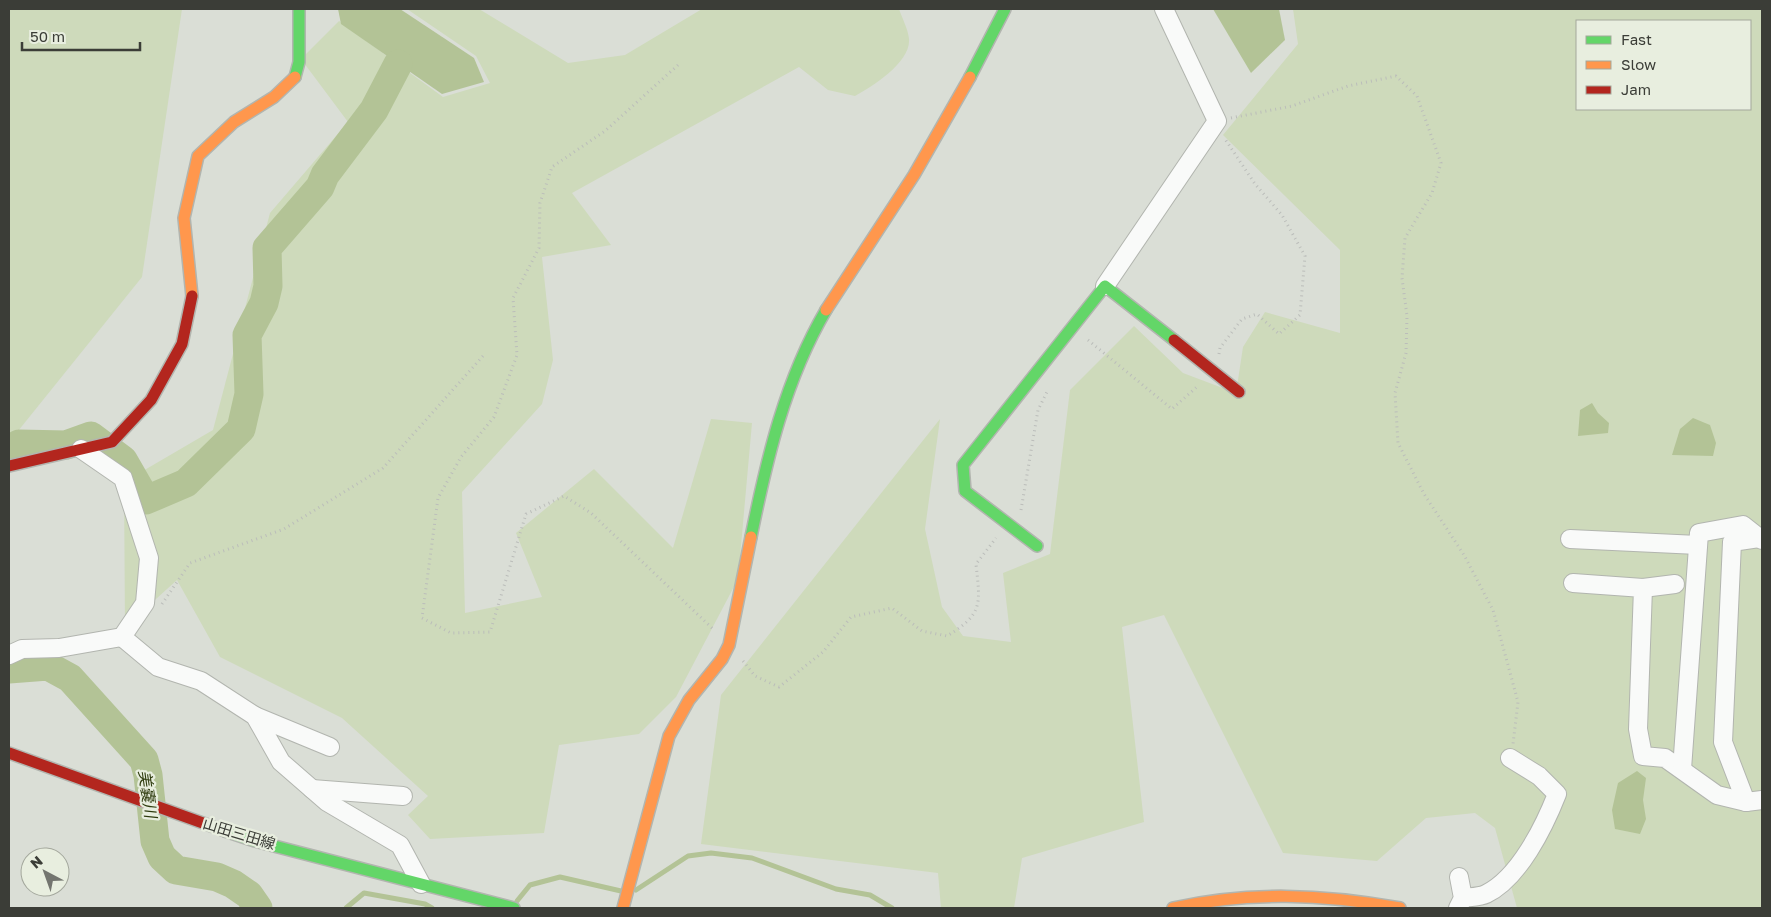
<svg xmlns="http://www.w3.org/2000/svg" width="1771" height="917" font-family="'Golos Text','Noto Sans JP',sans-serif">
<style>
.green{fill:#cedabb;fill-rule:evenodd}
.water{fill:#b3c396}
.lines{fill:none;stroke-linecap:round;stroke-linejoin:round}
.stream{stroke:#b3c396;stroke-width:5}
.river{stroke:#b3c396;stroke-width:29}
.street-casing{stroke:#b2b5af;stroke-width:20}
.fast-casing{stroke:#b2b5af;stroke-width:14}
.slow-casing{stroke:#b2b5af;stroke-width:14}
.jam-casing{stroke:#b2b5af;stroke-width:14}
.path{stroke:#bbbdba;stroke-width:3;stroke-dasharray:1 4;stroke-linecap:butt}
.street{stroke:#f9faf9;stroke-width:18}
.fast{stroke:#63d668;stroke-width:11}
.slow{stroke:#ff974d;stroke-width:11}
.jam{stroke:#b3261e;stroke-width:11}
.labels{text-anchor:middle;stroke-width:4.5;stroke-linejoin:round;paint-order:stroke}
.street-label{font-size:15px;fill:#3b3d37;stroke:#e8eedf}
.water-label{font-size:16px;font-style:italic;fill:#2e3b0e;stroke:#e8eedf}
</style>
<rect width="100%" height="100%" fill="#daded6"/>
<g class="green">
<path d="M9,9H182L142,277L14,436L9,438Z"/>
<path d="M407,9H479L568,63L625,55L702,9H899C902,18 908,29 909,39C911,62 873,86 855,96L828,90L799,67L572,193L611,245L542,257L553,360L542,404L462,492L465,613L542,597L516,533L594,469L673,548L711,419L752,423L738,579L676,697L639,734L559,745L544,833L430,839L408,815L428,796L342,718L220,657L177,580L125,627L124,482L213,430L270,213L348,122L301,59L339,21L443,97L490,83L476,56Z"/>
<path d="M1293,9H1762V908H1517L1495,828L1475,813L1426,818L1377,861L1283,853L1164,615L1122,627L1144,822L1022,858L1014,908H941L938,873L701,844L721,695L940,419L925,529L942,607L963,636L1011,642L1003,573L1050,554L1070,390L1134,326L1183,373L1236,393L1243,347L1265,312L1340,333V250L1223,135L1298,44ZM1577,21H1750V109H1577Z"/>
</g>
<g class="water">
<path d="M338,9H400L474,58L484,82L442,94L341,24Z"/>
<path d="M1213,9H1279L1285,40L1251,73Z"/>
<path d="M1592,403L1598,413L1609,423L1608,433L1578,436L1580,410Z"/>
<path d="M1693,418L1710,425L1716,443L1713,456L1672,455L1680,429Z"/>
<path d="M1637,771L1646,778L1643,800L1646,819L1640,834L1615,829L1612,810L1618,783Z"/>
</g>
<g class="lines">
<g class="stream">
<path d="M636,890L688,856L711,853L752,858L836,889L870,895L892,908"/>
<path d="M517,901L530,885L560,877L621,891"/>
<path d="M346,908L364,893L425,904L432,908"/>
</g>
<g class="river">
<path d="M9,450L19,444L66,445L91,436L123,460L146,500L186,483L241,429L249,394L247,335L264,303L268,286L267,248L320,187L325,175L374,110L398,64"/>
<path d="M9,669L48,666L70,678L144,760L148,775L155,841L162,857L176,870L217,877L233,884L249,895L258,908"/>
</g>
<g class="street-casing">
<g id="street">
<path d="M1105,286L1217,121L1164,9"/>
<path d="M1759,538L1732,542L1723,742L1746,802L1762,800"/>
<path d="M1570,539L1698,545"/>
<path d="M1573,583L1643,588L1638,729L1643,756L1665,758L1717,795L1746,802"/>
<path d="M1643,588L1675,584"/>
<path d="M122,637L158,667L201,681L255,716L281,762L327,802L400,845L421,884"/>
<path d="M9,655L22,649L59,648L122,637L145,603L149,558L123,478L81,449"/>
<path d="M255,716L330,747"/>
<path d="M1682,769L1699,533L1743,525L1762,540"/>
<path d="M312,789L403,796"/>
<path d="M1463,898C1470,897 1480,897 1486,894C1519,878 1544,827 1557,794L1539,776L1510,758"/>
<path d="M1458,908L1463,898L1459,877"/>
</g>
</g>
<g class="fast-casing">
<g id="fast">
<path d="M295,77L299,62V9"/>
<path d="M970,77L1005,9"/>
<path d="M751,537C767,458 785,380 826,310"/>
<path d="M1037,546L965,491L963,465L1105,286L1174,340"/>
<path d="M225,831L255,841L514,908"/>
</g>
</g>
<g class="slow-casing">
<g id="slow">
<path d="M192,296L184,218L198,156L234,122L274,97L295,77"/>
<path d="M826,310L914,175L970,77"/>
<path d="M623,908L669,736L689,700L722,659L729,645L751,537"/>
<path d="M1173,908C1249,891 1323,894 1400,908"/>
</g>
</g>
<g class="jam-casing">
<g id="jam">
<path d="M1174,340L1239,392"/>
<path d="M9,466L112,442L151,400L182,344L192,296"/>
<path d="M9,753L225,831"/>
</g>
</g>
<g class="path">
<path d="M678,65L605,131L552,167L540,203L539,248L513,298L517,355L494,417L461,457L438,498L422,618L451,633L490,632L526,514L564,496L591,513L713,629"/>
<path d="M1231,118L1292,106L1348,86L1396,76L1417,96L1441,163L1432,193L1405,238L1402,278L1407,316L1406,353L1395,393L1398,443L1424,494L1464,555L1493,610L1518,702L1513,744"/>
<path d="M1088,340L1172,409L1199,385"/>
<path d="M1219,354L1220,348L1242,319L1257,314L1279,334L1300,315L1305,256L1282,215L1255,184L1225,139"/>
<path d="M1021,510L1038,410L1047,392"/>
<path d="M162,604L190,563L284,529L383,468L483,356"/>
<path d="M743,661L755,676L779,687L823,652L851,617L892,608L922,631L947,636C984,614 980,603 976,564L996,538"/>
</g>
<use href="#street" class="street"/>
<use href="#fast" class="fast"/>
<use href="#slow" class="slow"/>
<use href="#jam" class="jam"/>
</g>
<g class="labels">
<g class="street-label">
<text transform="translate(239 834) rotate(17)" y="5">山田三田線</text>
</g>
<g class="water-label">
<text transform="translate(148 794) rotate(82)" y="6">美嚢川</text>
</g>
</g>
<rect width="1771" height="917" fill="none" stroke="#3b3d37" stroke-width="20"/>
<rect x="1576" y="20" width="175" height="90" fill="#e8eedf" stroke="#a3a79c"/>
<rect x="1586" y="36" width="25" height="8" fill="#63d668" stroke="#a3a79c"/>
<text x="1621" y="45" font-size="15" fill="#3b3d37">Fast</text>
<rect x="1586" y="61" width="25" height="8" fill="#ff974d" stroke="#a3a79c"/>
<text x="1621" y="70" font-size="15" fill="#3b3d37">Slow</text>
<rect x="1586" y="86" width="25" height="8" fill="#b3261e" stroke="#a3a79c"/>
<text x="1621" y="95" font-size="15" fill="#3b3d37">Jam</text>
<g transform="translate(45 872) rotate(319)"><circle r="24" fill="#e8eedf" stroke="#a3a79c"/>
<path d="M0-4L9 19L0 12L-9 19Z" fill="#73756f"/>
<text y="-8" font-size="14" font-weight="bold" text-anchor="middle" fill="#3b3d37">N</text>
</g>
<path d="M22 42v8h118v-8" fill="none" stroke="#3b3d37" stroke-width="2.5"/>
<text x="30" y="42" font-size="15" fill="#3b3d37" stroke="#e8eedf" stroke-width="4" paint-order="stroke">50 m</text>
</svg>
